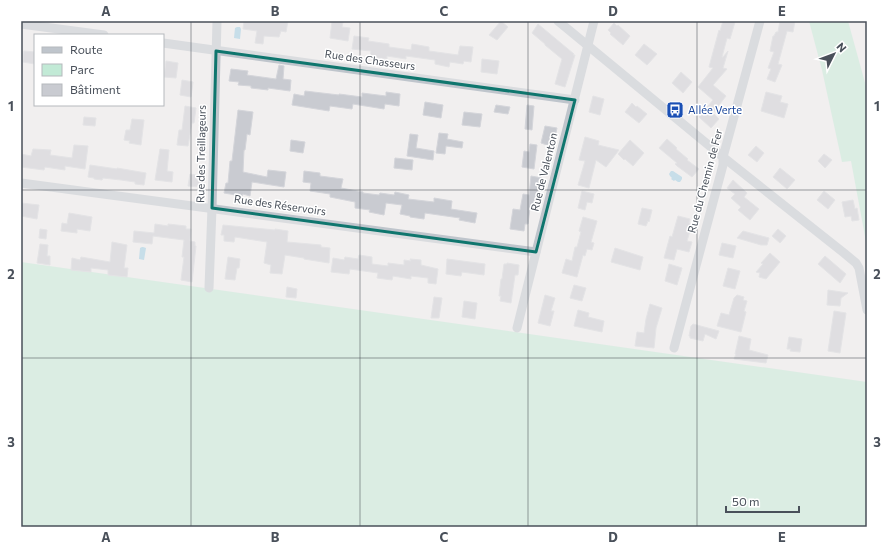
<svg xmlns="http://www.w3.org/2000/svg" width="888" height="548" font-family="Commissioner,sans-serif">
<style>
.green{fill:#c2ead6}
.water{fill:#94c9e2}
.building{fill:#c9cbd1;stroke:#d4d5da}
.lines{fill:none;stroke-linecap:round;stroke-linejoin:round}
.street{stroke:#bfc5cc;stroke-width:9}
.marked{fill:none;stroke:#0f766e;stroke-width:3;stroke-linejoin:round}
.grid{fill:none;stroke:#49505a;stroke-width:1;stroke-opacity:0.55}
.labels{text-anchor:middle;stroke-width:3;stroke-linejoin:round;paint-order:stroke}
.street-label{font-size:11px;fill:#49505a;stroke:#fff}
.transit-label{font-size:11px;fill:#164399;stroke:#fff;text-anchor:start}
.neatline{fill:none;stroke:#49505a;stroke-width:1.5}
.grid-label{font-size:13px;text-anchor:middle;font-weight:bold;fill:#49505a}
</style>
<rect width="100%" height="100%" fill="#f1efef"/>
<g class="green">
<path d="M809,21H848L867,90V247L851,161L842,162L822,70Z"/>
<path d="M21,262L867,382V527H21Z"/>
</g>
<g class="water">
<path d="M237,27H240L241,29L240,39L234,38L235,28Z"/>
<path d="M671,171H673L682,177V179L680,182H678L675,180L674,181L671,179L672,178L670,176L669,174Z"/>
<path d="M142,247H143L146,248L144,260L139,259L140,248Z"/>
</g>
<g class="building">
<path d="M244,21H288L286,32L281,31L279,37L264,36L263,44L255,43L257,31L243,29Z"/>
<path d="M332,21L343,22L342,27L350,28L348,41L330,38Z"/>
<path d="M501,21L508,27L497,40L489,35Z"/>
<path d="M723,21H731L735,22L730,39L727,38L722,57H723L728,51L723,68L727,69L713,85L726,96L713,113L719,119L711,128L699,117L713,100L698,87L713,68L709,67L719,30L720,31Z"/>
<path d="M780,21H795L793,32L787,31L778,64L782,65L775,82L767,79L771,69L768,68L774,52L770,51L773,36H774L776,32H778Z"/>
<path d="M614,23L617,26L618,25L630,36L623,45L610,34L611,33L608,30Z"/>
<path d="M538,24L574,54L573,55H575L565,87L555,84L562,59L545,45V44L532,33Z"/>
<path d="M354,36L369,38L368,41L389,44V47L411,50L412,44L429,47V51L458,55L460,46L473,47L471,62L464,61L463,64L450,62L449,67L435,64V60L406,56V59L387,56V59L370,57L371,51L352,49Z"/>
<path d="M644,44L657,54L647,65L635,55Z"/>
<path d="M24,51L35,52V64L23,62Z"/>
<path d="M482,59L499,61L497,74L481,72Z"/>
<path d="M166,61L178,63L176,78L164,77Z"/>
<path d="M279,65L284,66L283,79L291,80L290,91L268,88V90L251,88V86L238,85L239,82L229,81L231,69L248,71L247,75L276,79Z"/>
<path d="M681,72L692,82L683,93L672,83Z"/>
<path d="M182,80L193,82L191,97L180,95Z"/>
<path d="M305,91L339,95V94L362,97V93L386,96V92L400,94L399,106L385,104L384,109L353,104L352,109L330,106L329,111L292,105L294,94L304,96Z"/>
<path d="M766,92L782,96L780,102L788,104L784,118L761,111Z"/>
<path d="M593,96L604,99L600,115L589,112Z"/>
<path d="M425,102L443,105L441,118L423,115Z"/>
<path d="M632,103L636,107L637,106L647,114L639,123L625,112Z"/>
<path d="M496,105L510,107L508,114L494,112Z"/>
<path d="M527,105L534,106L532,130L525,129Z"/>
<path d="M185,106L196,108L194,123H192L188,146L177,145L179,130H182Z"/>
<path d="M238,110L253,112L250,135L247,134L245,150H244L243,172L267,177L268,170L286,172L284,187L252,182L250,196L243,194L242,196L224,193L226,183H228L230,161H232Z"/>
<path d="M464,112L482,114L480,127L462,125Z"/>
<path d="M84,117L96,118L95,126L83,125Z"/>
<path d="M132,119L144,120L141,145L129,143L130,141L124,140L126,130H130Z"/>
<path d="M545,126L557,128L553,147L541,143Z"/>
<path d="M439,133L448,134L447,139L463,142L462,148L446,146L445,154L436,153Z"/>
<path d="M410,134L418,135L416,148L434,151L433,160L407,156Z"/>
<path d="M585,137L599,141L598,145L619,150L606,167L596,160L589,188L578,185L585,161L579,160Z"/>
<path d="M667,139L677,148L676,149L688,159L687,160L699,169L692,177L677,166L675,164L677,163L659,148Z"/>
<path d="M291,140L305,142L303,153L290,151Z"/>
<path d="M630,140L644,153L633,166L625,159L624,160L618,154Z"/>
<path d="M530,144L537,145L534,169L522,167L524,151L529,152Z"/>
<path d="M74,145L88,146L85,169L65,166V170L45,167L44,170L21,167V154L31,156L33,149L51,150L50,155L72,158Z"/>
<path d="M756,146L764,153L757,162L748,155Z"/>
<path d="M160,149L169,150L167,171L173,172L172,182L155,180Z"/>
<path d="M824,154L832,160L825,168L818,161Z"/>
<path d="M395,158L413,160L412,170L394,168Z"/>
<path d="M90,165L117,169V168L146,173L144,185L135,184V182L121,180L103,178L102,180L94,179V178L88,177Z"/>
<path d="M780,168L795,180L787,189L773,177Z"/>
<path d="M304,171L320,173V176L343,179L341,188L363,192V193L379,195L380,193L394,195L395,192L409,195L408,199L434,202V198L452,201L451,209L477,213L475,223L459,220L460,218L425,213L424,219L410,217V216L400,214L402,205L386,203L384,215L369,212L370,210L355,208V202L330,197V194L310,191L311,183L303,182Z"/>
<path d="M190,174L201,176L200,187L188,186Z"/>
<path d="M531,176L542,178L541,192L538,191L536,209L530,208L528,224H525L524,231L510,229L513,209L520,210L523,194L529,195Z"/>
<path d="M733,180L747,193L744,197L759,209L750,220L738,210L741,207L731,198L735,194L727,188Z"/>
<path d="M582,191L594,194L592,203L587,202L585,210L578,208Z"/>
<path d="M824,191L835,200L828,209L817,200Z"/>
<path d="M853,200L855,209L857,208L859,220L852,221L851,216L845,217L842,202Z"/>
<path d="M21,203L39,205L37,219L21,216Z"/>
<path d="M642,208L652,210L649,222L648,221L646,226L638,224Z"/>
<path d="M69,213L92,217L90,231L77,229V233L61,231L62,223L67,224Z"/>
<path d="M678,216L690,219L689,223L692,224L687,241L692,242L689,252L677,249L674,260L664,258L670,236L672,237Z"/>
<path d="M583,217L597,221L591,242L594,243L592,250L587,249L585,256L583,255L577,277L562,273L566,259L572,261L575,247H577L581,232L579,231Z"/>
<path d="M155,224L168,226V224L186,226V229H191L190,241L195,242V246H196L192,282L181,280L184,257H182L184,240L153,236L152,244L133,242L134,231L154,233Z"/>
<path d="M223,225L275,230V229L288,231L287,242L321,245V247L330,248L329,263L304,259V258L285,255L282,274L270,273L271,265L264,263L267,242L235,237L234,242L224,241V235H221Z"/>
<path d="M40,229L47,230L46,239L39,238Z"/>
<path d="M778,229L786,236L780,243L772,236Z"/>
<path d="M743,231L769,238L767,245H761L737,238Z"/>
<path d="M112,242L127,245L124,268H128L127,277L108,275V270L91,268V272L71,270L72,258L80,260L81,257L110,262Z"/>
<path d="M722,243L736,246L733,258L719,255Z"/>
<path d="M40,244L48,245L47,256H50V265L37,263Z"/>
<path d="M615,248L643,257L640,270L611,262Z"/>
<path d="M770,253L780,262L766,279L759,277L760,273L756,272L763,264L761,263Z"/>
<path d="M359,255L372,257V264L388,266V263L404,265V260L411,261L410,259L421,260V265L438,269L436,284L428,283V278L411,276V279L393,276L392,280L377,278L378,273L350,269L349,274L331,272L333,258L344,260L345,257L358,259Z"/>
<path d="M825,256L846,274L840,283L818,264Z"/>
<path d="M228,257L240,259L239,268H237L235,280L225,279Z"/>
<path d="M447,259L485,264L484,275L462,272L461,276L446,274Z"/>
<path d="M507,263L519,265L518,275H515L511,303L500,301L501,296H499L501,279H502L504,264H507Z"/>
<path d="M669,264L682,268L677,285L665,281Z"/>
<path d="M728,268L740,271L735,289L723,286Z"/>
<path d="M574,285L586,288L582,301L570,298Z"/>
<path d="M287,287L297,289L296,298L286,297Z"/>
<path d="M828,290L848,293L841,298L840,306L827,305Z"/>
<path d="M545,295L555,298L551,311H554L550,326L538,323Z"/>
<path d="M737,295L744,297L743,300L747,301L744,311L746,312L741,332L717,326L721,313L729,315L734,298Z"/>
<path d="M434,297L442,298L439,318H431Z"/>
<path d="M464,301L477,303L475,319L462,317Z"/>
<path d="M650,304L662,308L656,328L654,348L635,346L637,332L644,333L646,319Z"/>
<path d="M578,310L589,313L588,317L604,321L602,332L574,326Z"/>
<path d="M834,311L846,313L840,353L828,351Z"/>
<path d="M693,324L719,331L716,339L705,334L703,341L690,338V336H689L691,326Z"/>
<path d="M739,336L751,339L749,350L768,355L766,363L734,359L736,354H735Z"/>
<path d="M789,337L802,339L800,352L790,351L791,349H787Z"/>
</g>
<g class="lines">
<g class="street">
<path d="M558,21L723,157L844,253L856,263L859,268L867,310"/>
<path d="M21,24L104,35"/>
<path d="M163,43L575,100"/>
<path d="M21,183L536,252"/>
<path d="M209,288L212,208L217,21"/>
<path d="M517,328L594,21"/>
<path d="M674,348L723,165V157L760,21"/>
</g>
</g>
<path d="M0 0H888V548H0ZM216,51L575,100L536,252L212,208Z" fill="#f1efef" fill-opacity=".55" fill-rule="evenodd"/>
<path class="marked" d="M216,51L575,100L536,252L212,208Z"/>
<path class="grid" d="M191,21V527M360,21V527M528,21V527M697,21V527M21,190H867M21,358H867"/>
<defs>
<g id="bus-square" transform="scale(0.9)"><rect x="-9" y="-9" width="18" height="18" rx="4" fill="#1a4fb4" stroke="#fff"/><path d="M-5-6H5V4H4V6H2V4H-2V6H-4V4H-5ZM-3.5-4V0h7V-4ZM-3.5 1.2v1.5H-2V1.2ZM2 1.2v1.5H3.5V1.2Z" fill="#fff"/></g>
</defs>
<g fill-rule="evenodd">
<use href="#bus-square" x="675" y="110"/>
</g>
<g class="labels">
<g class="street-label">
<text transform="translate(370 60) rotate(8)" y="4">Rue des Chasseurs</text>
<text transform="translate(201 154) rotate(-89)" y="4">Rue des Treillageurs</text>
<text transform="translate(544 172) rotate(-76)" y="4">Rue de Valenton</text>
<text transform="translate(705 181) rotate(-75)" y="4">Rue du Chemin de Fer</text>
<text transform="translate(280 205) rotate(8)" y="4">Rue des Réservoirs</text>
</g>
<g class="transit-label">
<text x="688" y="114">Allée Verte</text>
</g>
</g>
<rect width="888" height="548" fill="none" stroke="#ffffff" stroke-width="44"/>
<rect x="34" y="34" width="130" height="72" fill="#ffffff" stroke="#b6b9bd"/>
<rect x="42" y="47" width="20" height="6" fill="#bfc5cc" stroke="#b6b9bd"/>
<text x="70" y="54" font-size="12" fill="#49505a">Route</text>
<rect x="42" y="64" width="20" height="12" fill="#c2ead6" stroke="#b6b9bd"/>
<text x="70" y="74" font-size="12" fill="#49505a">Parc</text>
<rect x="42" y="84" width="20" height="12" fill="#c9cbd1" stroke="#b6b9bd"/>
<text x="70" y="94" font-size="12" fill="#49505a">Bâtiment</text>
<g transform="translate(834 54) rotate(48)" stroke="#ffffff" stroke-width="3" paint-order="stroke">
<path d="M0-3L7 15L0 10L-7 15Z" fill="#49505a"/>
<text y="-6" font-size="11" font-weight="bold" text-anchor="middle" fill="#49505a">N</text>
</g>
<path d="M726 506v6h73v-6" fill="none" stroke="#49505a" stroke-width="2"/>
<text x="732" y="506" font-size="12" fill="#49505a" stroke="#ffffff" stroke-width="3" paint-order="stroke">50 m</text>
<rect x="22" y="22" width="844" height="504" class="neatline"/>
<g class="grid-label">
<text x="106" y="16">A</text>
<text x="275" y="16">B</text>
<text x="444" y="16">C</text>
<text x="613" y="16">D</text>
<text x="782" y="16">E</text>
<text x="11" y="111">1</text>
<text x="877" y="111">1</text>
<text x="11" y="279">2</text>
<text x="877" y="279">2</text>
<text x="11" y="447">3</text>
<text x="877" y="447">3</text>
<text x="106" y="542">A</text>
<text x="275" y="542">B</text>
<text x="444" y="542">C</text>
<text x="613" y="542">D</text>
<text x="782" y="542">E</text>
</g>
</svg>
